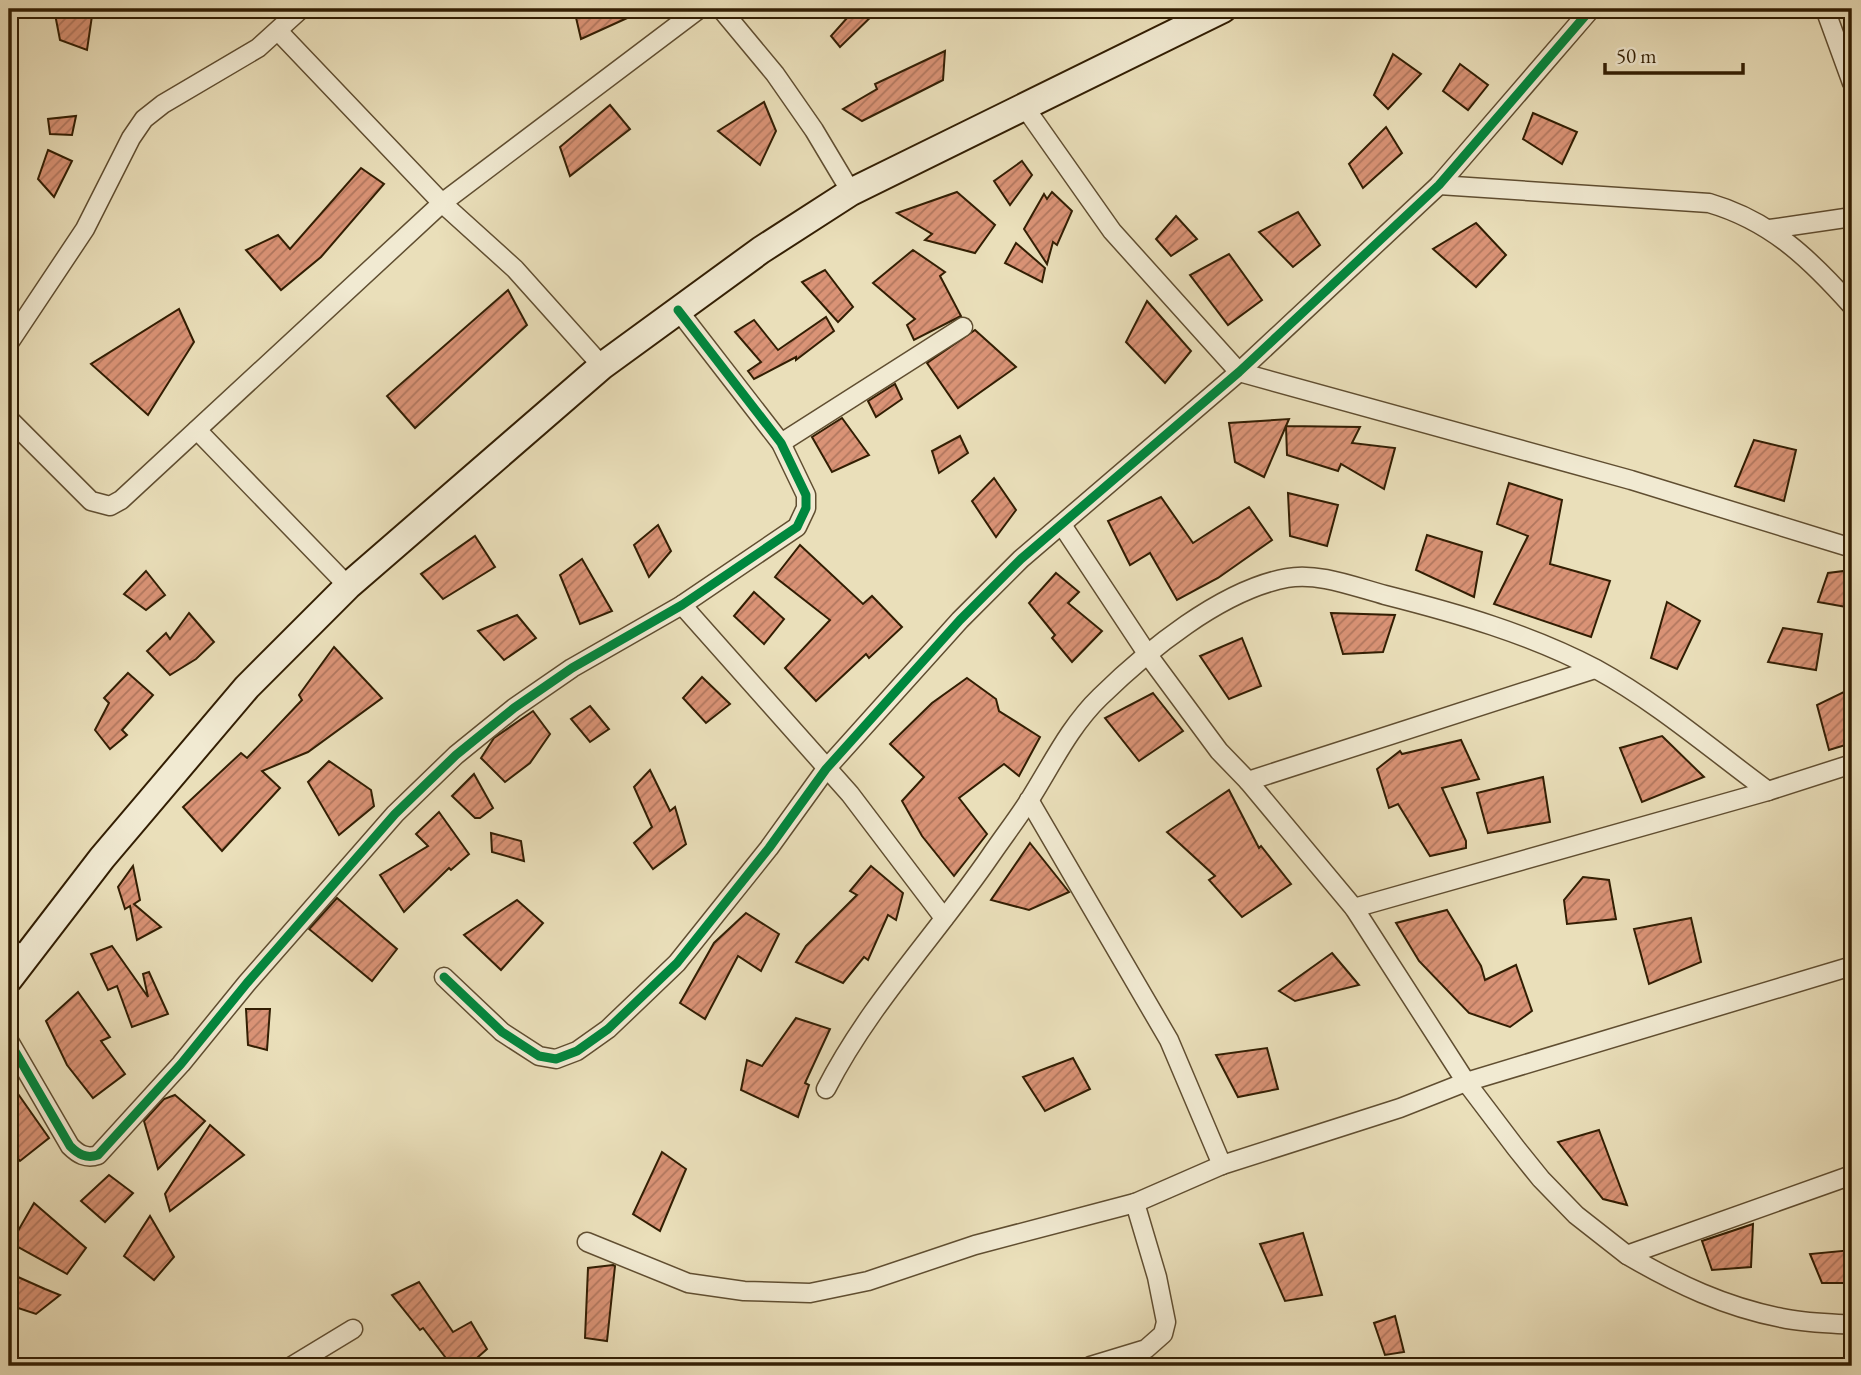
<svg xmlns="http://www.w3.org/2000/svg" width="1861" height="1375" font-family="'EB Garamond',serif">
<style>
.building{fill:url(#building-hatch);stroke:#321e03;stroke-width:2}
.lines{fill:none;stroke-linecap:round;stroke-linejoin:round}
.minor-casing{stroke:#604e31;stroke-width:21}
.secondary-casing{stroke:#321e03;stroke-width:30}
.minor{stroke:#f1ead2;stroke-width:18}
.secondary{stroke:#f1ead2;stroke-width:26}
.cycleway-casing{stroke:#f1ead2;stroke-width:13}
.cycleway{stroke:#00873e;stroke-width:9}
</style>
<defs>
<pattern id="building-hatch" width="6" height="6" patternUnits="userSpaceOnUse" patternTransform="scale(1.75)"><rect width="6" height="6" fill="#da9376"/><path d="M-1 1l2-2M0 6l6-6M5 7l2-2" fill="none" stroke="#b1775f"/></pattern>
</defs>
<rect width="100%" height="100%" fill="#eadfba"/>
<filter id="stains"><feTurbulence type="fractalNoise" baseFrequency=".00286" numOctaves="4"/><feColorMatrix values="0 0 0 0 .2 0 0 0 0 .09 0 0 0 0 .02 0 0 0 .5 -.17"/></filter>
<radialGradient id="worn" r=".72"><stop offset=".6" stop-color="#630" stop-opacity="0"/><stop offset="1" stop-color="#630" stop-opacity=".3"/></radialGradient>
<g class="building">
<path d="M54,9H93L87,50L60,40Z"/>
<path d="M574,9H647L581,39Z"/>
<path d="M855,9H879L840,47L831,36Z"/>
<path d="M945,51L943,80L862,121L843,109L877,89L875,84Z"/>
<path d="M1393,54L1421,74L1388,109L1374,95Z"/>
<path d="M1460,64L1488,85L1468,110L1443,91Z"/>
<path d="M764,102L776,131L760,165L718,131Z"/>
<path d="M610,105L630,129L570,176L560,147Z"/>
<path d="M1533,113L1577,132L1562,164L1523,139Z"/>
<path d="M76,116L72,135L50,134L48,119Z"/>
<path d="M1386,127L1402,153L1363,188L1349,164Z"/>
<path d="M48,150L72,161L54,197L38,179Z"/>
<path d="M1022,161L1032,175L1010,205L994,181Z"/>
<path d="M361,168L384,184L321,257L281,290L246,250L278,235L290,249Z"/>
<path d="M957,192L995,225L975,253L925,240L932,234L897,213Z"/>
<path d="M1052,192L1072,211L1057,245L1053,242L1047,264L1024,229L1044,194L1047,199Z"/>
<path d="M1298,212L1320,245L1293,267L1259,232Z"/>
<path d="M1176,216L1197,239L1171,256L1156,239Z"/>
<path d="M1476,223L1506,255L1476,287L1433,249Z"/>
<path d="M1016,243L1045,268L1042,282L1005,263Z"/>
<path d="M913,250L945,272L940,276L961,316L914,340L907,325L915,319L873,283Z"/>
<path d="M1229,254L1262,300L1228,325L1190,275Z"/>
<path d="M825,270L853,307L838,322L802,282Z"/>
<path d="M508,290L527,325L415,428L387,396Z"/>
<path d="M1147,301L1191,351L1165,383L1126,342Z"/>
<path d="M179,309L194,342L148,415L91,364Z"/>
<path d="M826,317L834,331L796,360V357L754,379L748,371L761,362L735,332L754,320L778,350Z"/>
<path d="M975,330L1016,367L958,408L927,363Z"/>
<path d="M895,384L902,399L876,417L868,401Z"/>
<path d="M842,418L869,455L832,472L812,437Z"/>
<path d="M1289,419L1286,426L1360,427L1352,443L1395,448L1384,489L1341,464L1338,471L1287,455L1286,426L1264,477L1235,462L1229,423Z"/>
<path d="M960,436L968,453L939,473L932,451Z"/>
<path d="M1754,440L1796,450L1784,501L1735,486Z"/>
<path d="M994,478L1016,510L996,537L972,501Z"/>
<path d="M1509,483L1562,500L1550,564L1610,581L1591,637L1494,604L1528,536L1497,524Z"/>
<path d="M1288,493L1338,505L1327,546L1290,536Z"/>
<path d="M1161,497L1193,543L1249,507L1272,540L1218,578L1177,600L1150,553L1130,565L1108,521Z"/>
<path d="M658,525L671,551L649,577L634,545Z"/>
<path d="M1427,535L1482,552L1474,597L1416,570Z"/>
<path d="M475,536L495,567L443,599L421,574Z"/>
<path d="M800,545L863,604L872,596L902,627L869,658L866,654L816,701L785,668L830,620L775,577Z"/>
<path d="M582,559L612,611L580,624L560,575Z"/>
<path d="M1852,570V608L1818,602L1828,573Z"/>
<path d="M146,571L165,595L146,610L124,594Z"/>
<path d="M1056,573L1079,592L1068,603L1102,631L1072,662L1052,638L1055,635L1029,603Z"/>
<path d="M754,592L784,619L764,644L734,616Z"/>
<path d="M1667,602L1700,621L1677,669L1651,658Z"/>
<path d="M189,613L214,642L196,659L170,675L147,651L166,633L170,639Z"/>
<path d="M1331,613L1395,615L1383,652L1343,654Z"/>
<path d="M517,615L536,638L504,660L478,631Z"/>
<path d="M1783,628L1822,634L1816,670L1768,662Z"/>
<path d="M1242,638L1261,686L1229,699L1200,656Z"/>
<path d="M334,647L382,698L308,752L262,771L280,788L222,851L183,807L241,753L247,758L302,700L299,695Z"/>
<path d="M128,673L153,695L122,730L127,735L110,749L95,730L109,703L104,698Z"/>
<path d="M702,677L730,704L706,723L683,698Z"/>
<path d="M967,678L996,699L999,711L1040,737L1019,776L1004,764L959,798L987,834L954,876L922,836L902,801L924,777L890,744L932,703Z"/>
<path d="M1852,688V743L1829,750L1817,705Z"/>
<path d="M1153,693L1183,731L1139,761L1105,718Z"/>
<path d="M590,706L609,729L590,742L571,719Z"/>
<path d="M533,711L550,734L530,763L505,782L481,758L494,738Z"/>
<path d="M1662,736L1704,777L1642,802L1620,748Z"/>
<path d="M1461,740L1479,779L1442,788L1466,841V848L1430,856L1398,804L1389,808L1377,769L1400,751L1402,754Z"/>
<path d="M329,761L371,790L374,806L339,835L308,782Z"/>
<path d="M650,770L670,811L675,807L686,844L653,869L634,843L652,827L634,787Z"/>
<path d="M474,774L493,808L480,818H475L452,796Z"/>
<path d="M1543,777L1550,822L1488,833L1477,793Z"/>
<path d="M1229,790L1259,848L1261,846L1291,884L1242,917L1209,880L1215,876L1167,832Z"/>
<path d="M439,812L469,854L451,870L449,868L404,912L380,875L428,846L416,834Z"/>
<path d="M491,833L521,841L524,861L492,852Z"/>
<path d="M1030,843L1069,892L1029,910L991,900Z"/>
<path d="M133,866L140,900L134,904L161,927L137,940L130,906L125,909L118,887Z"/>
<path d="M871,866L903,893L896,920L888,915L868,960L864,957L843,983L796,962L806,946L857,895L850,891Z"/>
<path d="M1583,877L1609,880L1616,919L1567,924L1564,900Z"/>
<path d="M337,898L397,949L372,981L309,929Z"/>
<path d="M517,900L543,923L501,970L464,935Z"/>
<path d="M1447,910L1481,966L1485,980L1516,965L1532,1011L1510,1027L1469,1013L1419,961L1396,923Z"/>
<path d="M746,913L779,934L761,971L738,956L705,1019L680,1003L714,943Z"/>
<path d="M1691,918L1701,962L1649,984L1634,929Z"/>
<path d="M112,946L148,997L143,974L149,972L168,1014L132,1027L117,986L108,990L91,954Z"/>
<path d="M1332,953L1359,985L1295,1001L1279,991Z"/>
<path d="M78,992L110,1037L101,1041L125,1074L93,1098L67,1065L46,1021Z"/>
<path d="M246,1009H270L267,1050L248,1045Z"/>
<path d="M796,1018L830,1029L805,1083L809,1085L798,1117L741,1090L747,1060L762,1066Z"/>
<path d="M1267,1048L1278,1089L1238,1097L1216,1055Z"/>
<path d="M1073,1058L1090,1089L1045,1111L1023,1077Z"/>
<path d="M9,1081L49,1138L20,1161L9,1149Z"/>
<path d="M175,1095L205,1121L158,1169L144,1121L164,1099Z"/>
<path d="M210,1125L244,1155L170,1211L165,1194Z"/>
<path d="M1599,1130L1627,1205L1603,1199L1558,1142Z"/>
<path d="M662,1152L686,1169L660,1231L633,1214Z"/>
<path d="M109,1175L133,1193L105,1222L81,1201Z"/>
<path d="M34,1203L86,1248L67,1274L11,1243Z"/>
<path d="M150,1216L174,1257L154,1280L124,1256Z"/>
<path d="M1753,1224L1751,1267L1712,1270L1702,1241Z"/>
<path d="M1303,1233L1322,1295L1285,1301L1260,1244Z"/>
<path d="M1852,1250V1283H1822L1810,1254Z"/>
<path d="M613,1265L615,1266L607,1341L585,1338L588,1268Z"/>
<path d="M9,1273L45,1289L60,1295L36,1314L9,1305Z"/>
<path d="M419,1282L453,1332L471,1322L487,1349L468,1366H452L423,1328L420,1330L392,1295Z"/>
<path d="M1395,1316L1404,1352L1385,1355L1374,1323Z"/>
</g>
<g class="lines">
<g class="minor-casing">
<g id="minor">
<path d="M721,9L775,74L814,130L851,192"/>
<path d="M1825,9L1852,83"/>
<path d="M279,32L442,203L515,269L602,366"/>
<path d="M1026,109L1112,231L1239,372L1631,480L1852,548"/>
<path d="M1439,185L1709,203C1771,221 1810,259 1852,306"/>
<path d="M1770,229L1852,217"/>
<path d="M9,343L85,229L131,138L144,119L163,104L258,48L301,9"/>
<path d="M9,419L91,501L110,506L121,500L442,203L699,9"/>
<path d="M197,430L348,586"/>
<path d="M781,443L963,327"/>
<path d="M1062,525L1148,655L1219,751L1248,781L1354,908L1466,1082L1516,1148L1541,1179L1576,1215L1627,1255L1852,1175"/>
<path d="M682,605L850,794L944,918"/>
<path d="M1248,781L1595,669"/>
<path d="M1029,800L1169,1040L1222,1165"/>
<path d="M1354,908L1768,791L1852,764"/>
<path d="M9,947L25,958"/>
<path d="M444,977L502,1032L539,1056L556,1059L577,1051L608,1029L677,963L769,848L826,769L960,620L1021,559L1239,372L1439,185L1591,9"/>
<path d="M9,1041L70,1146C78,1154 86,1159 98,1155L181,1064L247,983L395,814L456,755L514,708L572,668L682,605L797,527L806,508V495L781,443L678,310"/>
<path d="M826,1089C870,1003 937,934 991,855C1004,836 1018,818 1030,799C1052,764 1070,726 1100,697C1147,651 1221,590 1287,578C1318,572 1355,587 1385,595C1456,613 1530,634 1596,669C1658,703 1711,749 1768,791"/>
<path d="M587,1242L688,1283L744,1291L810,1293L868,1281L975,1245L1135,1203"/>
<path d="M1627,1255C1677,1284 1725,1307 1782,1318C1804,1323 1829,1323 1852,1325"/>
<path d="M292,1366L353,1329"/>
<path d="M1090,1366L1146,1349L1163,1334L1166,1322L1157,1277L1135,1203L1222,1165L1400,1108L1466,1082L1852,966"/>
</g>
</g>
<g class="secondary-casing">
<path id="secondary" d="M9,979L102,858L247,687L348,586L602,366L761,250L851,192L1223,9"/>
</g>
<use href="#minor" class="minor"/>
<use href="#secondary" class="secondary"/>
<g class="cycleway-casing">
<g id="cycleway">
<path d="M444,977L502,1032L539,1056L556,1059L577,1051L608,1029L677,963L769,848L826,769L960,620L1021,559L1239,372L1439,185L1591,9"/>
<path d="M9,1041L70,1146C78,1154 86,1159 98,1155L181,1064L247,983L395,814L456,755L514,708L572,668L682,605L797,527L806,508V495L781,443L678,310"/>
</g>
</g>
<use href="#cycleway" class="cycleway"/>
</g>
<rect width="1861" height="1375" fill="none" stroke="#eadfba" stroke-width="35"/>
<rect x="10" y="10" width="1840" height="1354" fill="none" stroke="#321e03" stroke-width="3.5"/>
<rect x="18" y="18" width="1826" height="1340" fill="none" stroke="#321e03" stroke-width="2"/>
<path d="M1605 63v10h138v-10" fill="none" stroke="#321e03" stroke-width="3.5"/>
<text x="1616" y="63" font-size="21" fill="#321e03" stroke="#f1ead2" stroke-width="5" paint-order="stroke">50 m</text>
<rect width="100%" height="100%" filter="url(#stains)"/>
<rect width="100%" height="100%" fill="url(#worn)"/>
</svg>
